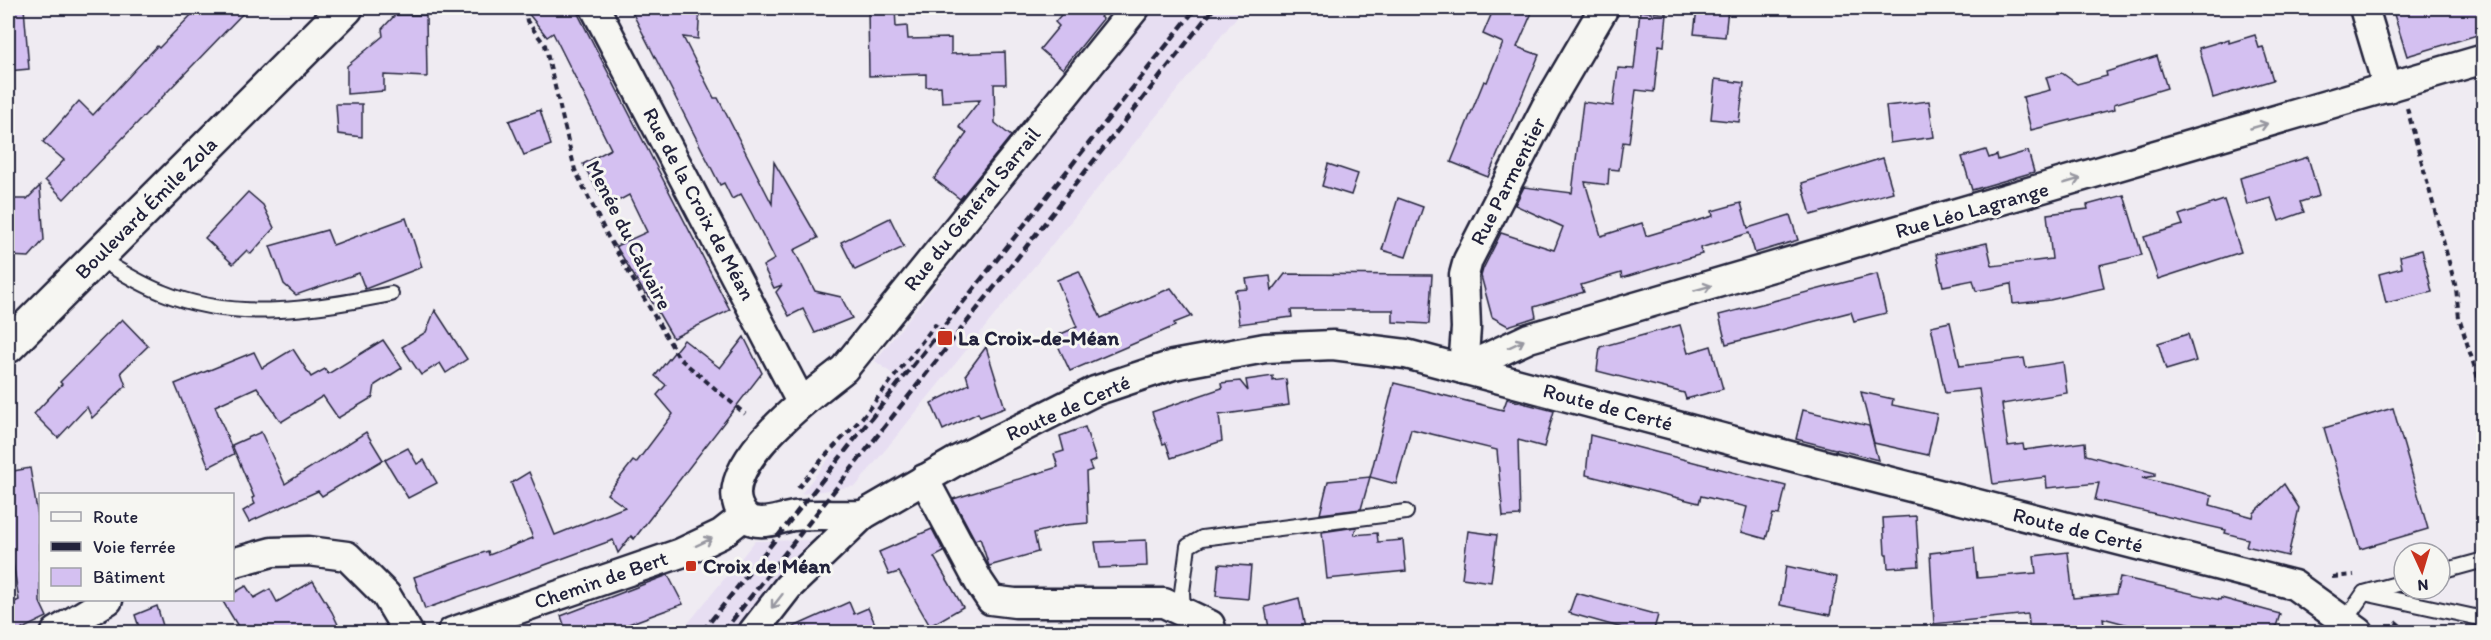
<svg xmlns="http://www.w3.org/2000/svg" width="2491" height="640" font-family="Itim,sans-serif">
<style>
.built{fill:#e7def2}
.building{fill:#d4c0f1;stroke:#22223b;stroke-width:1.5}
.lines{fill:none;stroke-linecap:round;stroke-linejoin:round}
.service-casing{stroke:#22223b;stroke-width:18}
.minor-casing{stroke:#22223b;stroke-width:33}
.secondary-casing{stroke:#22223b;stroke-width:38}
.path{stroke:#22223b;stroke-width:4;stroke-dasharray:6 4.5;stroke-linecap:butt}
.service{stroke:#f6f6f2;stroke-width:14}
.minor{stroke:#f6f6f2;stroke-width:28}
.secondary{stroke:#f6f6f2;stroke-width:33}
.rail{stroke:#22223b;stroke-width:4.5;stroke-dasharray:9 4.5;stroke-linecap:butt}
.oneway{stroke:#9797a0}
.poi-dot{fill:#c8321e;stroke:#f6f6f2;stroke-width:2}
.labels{text-anchor:middle;stroke-width:6;stroke-linejoin:round;paint-order:stroke}
.street-label{font-size:21px;fill:#22223b;stroke:#f6f6f2}
.poi-label{font-size:21px;font-weight:bold;fill:#22223b;stroke:#f6f6f2;text-anchor:start}
</style>
<rect width="100%" height="100%" fill="#efebf2"/>
<filter id="ink" filterUnits="userSpaceOnUse"><feTurbulence type="fractalNoise" baseFrequency=".0167" numOctaves="2"/><feDisplacementMap in="SourceGraphic" scale="12" xChannelSelector="R" yChannelSelector="G"/><feConvolveMatrix kernelMatrix="1 2 1 2 8 2 1 2 1" color-interpolation-filters="sRGB"/></filter>
<g filter="url(#ink)">
<g class="built">
<path d="M1154,8H1244L856,486L801,494L894,375L875,361Z"/>
<path d="M814,540L741,632H681L755,541Z"/>
</g>
<g class="building">
<path d="M8,8H24L29,69L8,71Z"/>
<path d="M198,8H248L64,199L45,180L64,160L43,142L79,101L93,115L157,46L159,48Z"/>
<path d="M524,8H575L730,310L673,338L647,293L645,294L616,246L647,232L629,195L607,207L583,164L611,149L553,33L547,37Z"/>
<path d="M630,8H700L698,39L683,37L714,98H718L772,204L774,162L818,238L794,250L815,291L841,297L852,318L815,333L803,309L789,316L776,292L782,285L774,288L763,266L775,259L752,214L741,194L732,199L724,183L720,185Z"/>
<path d="M868,8H895L896,27L907,26L908,39L951,38V54L1005,52L1006,84H994L995,123L1011,136L960,199L934,179L967,133L959,127L980,100L942,102L941,86L926,87V74L869,76Z"/>
<path d="M1067,8H1108L1100,17L1103,19L1063,69L1040,49L1059,26L1055,22Z"/>
<path d="M1494,8H1534L1517,47L1539,55L1488,177L1451,162L1484,81L1487,82L1503,43L1483,34Z"/>
<path d="M1697,8H1728L1725,37L1694,34Z"/>
<path d="M2392,8H2484V33L2407,56Z"/>
<path d="M1640,11L1667,14L1664,46L1659,45L1654,92L1636,90L1629,143L1623,142L1619,170L1609,169L1608,185L1585,182L1601,236L1642,223L1646,236L1713,216L1712,211L1741,203L1748,228L1790,215L1798,240L1755,253L1749,233L1700,248L1702,254L1622,278L1621,273L1581,285L1584,292L1534,307L1536,317L1508,326L1492,317L1481,276L1483,269L1501,233L1554,250L1563,227L1515,205L1524,187L1572,193L1583,102L1613,106L1618,68L1634,69Z"/>
<path d="M395,15H426L427,77L384,75V91L347,94V66L383,36L382,29Z"/>
<path d="M2255,35L2259,48L2263,47L2273,80L2213,98L2199,48L2229,39V43Z"/>
<path d="M2157,56L2167,88L2114,104L2115,109L2031,130L2023,97L2050,90L2046,77L2062,73L2077,84L2107,76L2106,72Z"/>
<path d="M1715,79L1744,83L1739,122L1711,119Z"/>
<path d="M1929,101L1934,137L1890,143L1886,106Z"/>
<path d="M336,104H362V137L338,134Z"/>
<path d="M540,110L551,145L524,155L509,121Z"/>
<path d="M1986,150L1989,158L1997,155L1998,160L2028,151L2034,172L1972,190L1962,157Z"/>
<path d="M2308,157L2319,196L2300,202L2304,212L2279,221L2271,198L2247,205L2240,178Z"/>
<path d="M1883,158L1893,192L1811,215L1802,183Z"/>
<path d="M1328,164L1358,174L1351,195L1322,186Z"/>
<path d="M40,186L44,240L29,257L8,256V199H27Z"/>
<path d="M248,192L263,205L274,228L251,254L247,250L233,264L205,238Z"/>
<path d="M2124,195L2142,255L2099,265L2104,288L2050,300L2013,304L2011,284L1976,291L1973,280L1943,286L1936,254L1987,243L1992,266L2052,259L2047,214L2088,209L2087,205Z"/>
<path d="M1398,198L1423,207L1406,257L1382,250Z"/>
<path d="M2224,200L2241,252L2158,279L2144,237L2183,225L2179,215Z"/>
<path d="M406,218L422,267L365,289L359,273L296,295L284,284L270,246L327,230L333,245Z"/>
<path d="M890,218L904,247L855,270L841,242Z"/>
<path d="M2422,250L2432,292L2386,303L2379,274L2402,268L2400,256Z"/>
<path d="M1079,271L1101,318L1171,288L1192,316L1174,323L1175,326L1070,371L1054,337L1077,327L1057,280Z"/>
<path d="M1285,274L1432,275L1429,324L1393,322V310H1291L1292,317L1239,324L1235,290L1248,289L1246,279L1270,276L1272,291Z"/>
<path d="M1877,274L1886,313L1854,321L1851,312L1726,344L1719,315Z"/>
<path d="M435,310L467,359L446,373L440,363L421,375L402,347L426,332Z"/>
<path d="M122,319L148,346L121,372L126,386L92,418L87,407L58,438L34,414L62,384L60,382Z"/>
<path d="M1950,322L1960,366L2024,358L2026,368L2063,362L2067,393L2002,404L2008,446L2023,444L2024,450L2085,442L2086,455L2155,473V476L2142,478L2212,495L2210,505L2253,517L2254,513L2284,484L2299,508L2288,556L2246,546L2248,539L2225,533L2226,530L2095,500L2099,483L2047,488L2046,477L1993,484L1979,389L1945,393L1931,326Z"/>
<path d="M1680,325L1688,353L1711,346L1723,389L1686,399L1684,393L1597,371L1600,347Z"/>
<path d="M2188,334L2196,361L2166,370L2158,343Z"/>
<path d="M744,337L762,373L634,539L631,536L618,553L613,540L425,609L414,577L488,551L489,555L533,538L511,483L529,472L555,535L625,507L607,494L633,461L636,463L673,414L657,395L666,385L655,376L684,340L720,368Z"/>
<path d="M383,340L402,368L375,385L373,397L338,418L323,396L281,422L257,387L215,406L234,454L209,467L175,384L254,352L262,368L293,349L311,377L325,369L328,374Z"/>
<path d="M986,347L1005,408L980,417L978,413L943,430L931,403L969,384L966,374Z"/>
<path d="M1273,376V381L1286,379L1289,405L1219,415L1222,441L1171,458L1166,443L1163,444L1152,412L1222,388L1221,383L1240,381L1248,391L1246,380Z"/>
<path d="M1394,383L1503,410L1507,399L1554,411L1544,447L1518,440L1520,516L1503,517L1497,450L1411,429L1396,484L1370,477Z"/>
<path d="M1861,392L1893,399L1892,405L1937,414L1928,455L1874,443Z"/>
<path d="M2393,408L2428,529L2360,549L2324,428Z"/>
<path d="M1803,410L1869,426L1878,460L1796,439Z"/>
<path d="M1085,427L1096,460L1089,463L1092,470L1086,472L1088,523L1066,525L1034,533L1038,552L989,566L980,538L975,540L953,499L1058,467L1054,454L1064,451L1060,436Z"/>
<path d="M261,432L285,484L366,432L383,460L322,496L318,491L249,522L243,511L255,504L252,498L254,497L232,445Z"/>
<path d="M1590,435L1786,486L1779,515L1773,514L1766,539L1741,532L1747,507L1701,496L1699,503L1586,475Z"/>
<path d="M408,448L417,464L424,460L437,483L408,498L385,460Z"/>
<path d="M30,468L40,529V602L47,617L16,632L8,612V605L19,600L8,531V472Z"/>
<path d="M1370,477L1361,509L1320,514L1328,481Z"/>
<path d="M1916,516L1919,566L1888,568L1887,554H1885L1883,518Z"/>
<path d="M1356,527L1354,535L1377,533L1378,542L1403,540L1406,571L1327,579L1322,532Z"/>
<path d="M932,529L944,552L934,557L963,607L930,626L899,572L889,575L879,552Z"/>
<path d="M1468,531L1497,535L1491,582L1462,578Z"/>
<path d="M1146,540L1147,566L1099,568L1095,542Z"/>
<path d="M1974,548L1977,578L2036,573L2034,556L2068,552L2073,598L2116,594L2120,577L2220,600L2221,598L2280,614L2274,633H2219L2190,625L2189,631L2145,623L2144,629L2103,618L2105,633H2030L2028,614L1934,624L1930,553Z"/>
<path d="M1219,564L1251,566L1248,599L1216,596Z"/>
<path d="M1786,566L1837,577L1830,615L1780,605Z"/>
<path d="M668,575L683,604L626,625L630,633H567L561,616Z"/>
<path d="M313,581L332,612L342,633H242L222,600H232V594L246,586L254,598L270,589L277,602Z"/>
<path d="M1576,593L1658,615L1653,633H1640L1569,613Z"/>
<path d="M1299,598L1306,633H1270L1265,607Z"/>
<path d="M849,602L854,614L868,608L879,633H780Z"/>
<path d="M157,606L164,629L153,633H141L135,615Z"/>
</g>
<g class="lines">
<g class="service-casing">
<g id="service">
<path d="M96,257C117,269 138,283 161,292C235,323 315,309 391,294"/>
<path d="M2440,572L2484,560"/>
<path d="M2364,593L2484,619"/>
<path d="M1183,612L1182,592L1188,546L1202,538L1406,512"/>
<path d="M2344,622L2364,593L2404,582"/>
</g>
</g>
<g class="minor-casing">
<g id="minor">
<path d="M595,8L801,402"/>
<path d="M2364,8L2388,88"/>
<path d="M1463,369L1529,338L2484,59"/>
<path d="M1463,369L1466,328L1464,275L1468,260L1546,107L1604,8"/>
<path d="M924,479L979,582L991,600L1015,603H1164L1210,625L1212,632"/>
<path d="M863,515C840,516 816,514 794,516C780,518 766,525 753,521C745,519 741,512 738,505C722,461 814,392 844,369L1135,8"/>
<path d="M232,563L272,552L309,551L347,556L386,595L408,632"/>
<path d="M56,632L108,600"/>
<path d="M452,632L681,553L721,534L744,516"/>
<path d="M753,632L788,587L863,515L958,460L1095,391L1173,365L1265,348L1333,345L1406,354L1809,461L2294,585L2359,632"/>
</g>
</g>
<g class="secondary-casing">
<path id="secondary" d="M8,346L346,8"/>
</g>
<g class="path">
<path d="M525,8L527,21L545,45L575,170L608,237L679,358L745,414"/>
<path d="M2407,108L2456,288L2459,318L2484,397"/>
<path d="M798,488L824,457L861,419L935,325L957,343"/>
<path d="M2332,577L2354,575"/>
<path d="M2396,622L2405,630L2403,632"/>
</g>
<use href="#service" class="service"/>
<use href="#minor" class="minor"/>
<use href="#secondary" class="secondary"/>
<g class="rail">
<path d="M702,632L1196,8"/>
<path d="M723,632L1214,8"/>
</g>
</g>
<defs><path id="oneway-shaft" d="M-6 0H5M1.5-3L5.5 0L1.5 3" fill="none" stroke-width="1.6" stroke-linecap="round" stroke-linejoin="round" transform="scale(1.5)"/></defs>
<g class="oneway">
<use href="#oneway-shaft" transform="translate(2259 126) rotate(-16)"/>
<use href="#oneway-shaft" transform="translate(2072 181) rotate(-16)"/>
<use href="#oneway-shaft" transform="translate(1703 288) rotate(-16)"/>
<use href="#oneway-shaft" transform="translate(1516 344) rotate(-25)"/>
<use href="#oneway-shaft" transform="translate(704 542) rotate(-25)"/>
<use href="#oneway-shaft" transform="translate(777 601) rotate(128)"/>
</g>
</g>
<g class="poi-dot">
<rect x="937" y="330" width="16" height="16" rx="3"/>
<rect x="685" y="560" width="12" height="12" rx="3"/>
</g>
<g class="labels">
<g class="street-label">
<text transform="translate(1508 181) rotate(-63)" y="7">Rue Parmentier</text>
<text transform="translate(699 204) rotate(62)" y="7">Rue de la Croix de Méan</text>
<text transform="translate(146 208) rotate(-45)" y="7">Boulevard Émile Zola</text>
<text transform="translate(972 209) rotate(-51)" y="7">Rue du Général Sarrail</text>
<text transform="translate(1972 210) rotate(-16)" y="7">Rue Léo Lagrange</text>
<text transform="translate(629 235) rotate(63)" y="7">Menée du Calvaire</text>
<text transform="translate(1608 407) rotate(15)" y="7">Route de Certé</text>
<text transform="translate(1068 408) rotate(-24)" y="7">Route de Certé</text>
<text transform="translate(2078 530) rotate(14)" y="7">Route de Certé</text>
<text transform="translate(601 580) rotate(-19)" y="7">Chemin de Bert</text>
</g>
<g class="poi-label">
<text x="958" y="345">La Croix-de-Méan</text>
<text x="703" y="573">Croix de Méan</text>
</g>
</g>
<rect width="2491" height="640" fill="none" stroke="#f6f6f2" stroke-width="30"/>
<rect x="15" y="15" width="2461" height="610" fill="none" stroke="#22223b" stroke-width="2" filter="url(#ink)"/>
<rect x="39" y="493" width="195" height="108" fill="#f6f6f2" stroke="#a1a1a9" stroke-width="1.5"/>
<rect x="51" y="512" width="30" height="9" fill="#f6f6f2" stroke="#a1a1a9" stroke-width="1.5"/>
<text x="93" y="523" font-size="18" fill="#22223b">Route</text>
<rect x="51" y="542" width="30" height="9" fill="#22223b" stroke="#a1a1a9" stroke-width="1.5"/>
<text x="93" y="553" font-size="18" fill="#22223b">Voie ferrée</text>
<rect x="51" y="568" width="30" height="18" fill="#d4c0f1" stroke="#a1a1a9" stroke-width="1.5"/>
<text x="93" y="583" font-size="18" fill="#22223b">Bâtiment</text>
<g transform="translate(2422 571) rotate(176)"><circle r="28" fill="#f6f6f2" stroke="#a1a1a9" stroke-width="1.5"/>
<path d="M0-4.5L10 22L0 15L-10 22Z" fill="#c8321e"/>
<text y="-9" font-size="16" font-weight="bold" text-anchor="middle" fill="#22223b">N</text>
</g>
</svg>
